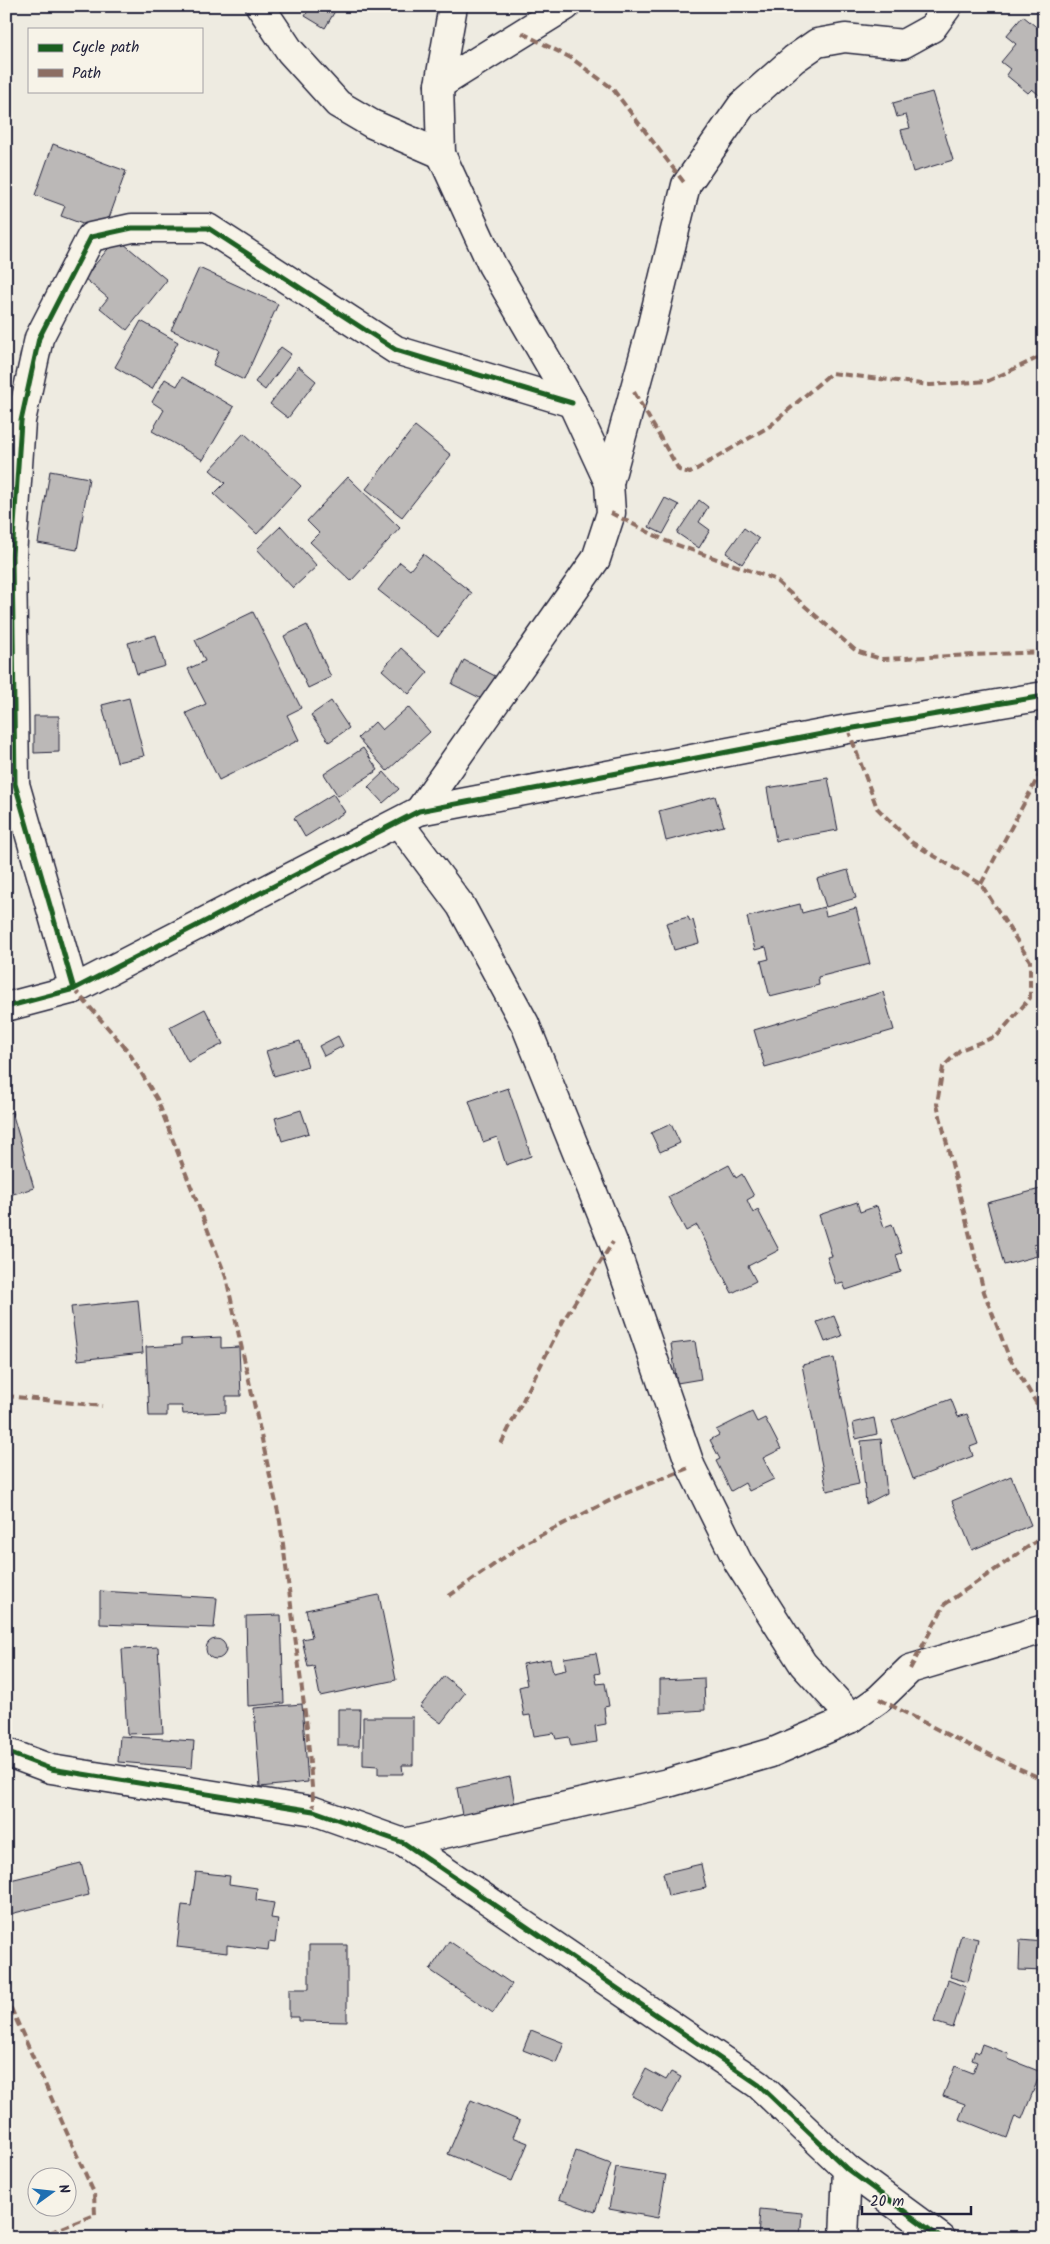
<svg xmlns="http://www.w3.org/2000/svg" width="1050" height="2244" font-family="Kalam,sans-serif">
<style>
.building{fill:#bbb8b7;stroke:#22223b}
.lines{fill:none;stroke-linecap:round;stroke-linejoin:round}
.minor-casing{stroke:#22223b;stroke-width:31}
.minor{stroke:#f7f3e8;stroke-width:28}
.quiet{stroke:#8d6e63;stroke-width:4;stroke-dasharray:8 4;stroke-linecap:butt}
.cycleway-casing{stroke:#f7f3e8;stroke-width:8}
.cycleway{stroke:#1b5e20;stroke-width:5}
</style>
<rect width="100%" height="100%" fill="#eeebe1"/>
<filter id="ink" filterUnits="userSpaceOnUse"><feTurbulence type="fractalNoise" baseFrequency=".02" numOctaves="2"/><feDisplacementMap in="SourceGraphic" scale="10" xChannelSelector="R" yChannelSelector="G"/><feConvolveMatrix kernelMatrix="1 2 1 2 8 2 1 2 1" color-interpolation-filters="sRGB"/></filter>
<g filter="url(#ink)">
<g class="building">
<path d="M311,6H338L325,28L305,16Z"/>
<path d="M1023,16L1040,30L1044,26V99L1032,89L1028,93L1006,75L1010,69L1001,62L1016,44L1006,36Z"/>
<path d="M932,92L953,160L913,172L901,130L910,128L906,115L897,117L893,103Z"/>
<path d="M53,144L126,171L104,232L61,216L65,206L35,195Z"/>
<path d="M117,238L167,280L127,330L100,308L108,298L84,278Z"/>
<path d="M199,268L278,304L244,380L213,365L219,351L171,330Z"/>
<path d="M141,321L178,342L152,389L115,367Z"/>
<path d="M281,347L291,354L265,390L255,382Z"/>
<path d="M298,366L316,381L288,418L270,404Z"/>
<path d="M182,377L234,407L203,460L152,431L164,410L152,402L165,379L177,386Z"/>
<path d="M415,426L451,455L402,517L366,489Z"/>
<path d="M244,433L301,486L257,534L214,494L225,483L210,470Z"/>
<path d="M50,471L89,478L77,550L38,543Z"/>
<path d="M348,477L400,528L351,581L310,542L319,533L307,521Z"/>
<path d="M665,498L679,505L663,534L649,527Z"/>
<path d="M699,500L708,507L699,522L710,530L699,548L677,533Z"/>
<path d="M281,526L317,566L293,588L257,549Z"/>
<path d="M744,528L759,539L742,564L726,553Z"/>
<path d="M423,554L472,593L438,637L378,590L400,562L410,570Z"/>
<path d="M253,612L301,708L287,715L299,740L219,780L186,713L206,704L188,669L205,661L195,640Z"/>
<path d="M307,625L331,677L308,688L284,636Z"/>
<path d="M156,635L165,666L137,674L128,643Z"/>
<path d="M401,648L428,672L409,694L382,670Z"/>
<path d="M464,660L497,677L486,701L452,684Z"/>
<path d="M129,698L144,756L117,762L102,705Z"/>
<path d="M331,701L349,728L329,742L311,715Z"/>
<path d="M408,707L430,732L387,771L358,738L375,722L382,730Z"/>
<path d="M34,716H59V752L34,753Z"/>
<path d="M363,748L378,770L338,796L324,774Z"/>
<path d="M384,772L399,789L383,803L368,787Z"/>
<path d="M828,778L838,830L776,841L767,788Z"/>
<path d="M333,794L345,812L305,837L294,818Z"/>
<path d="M715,796L724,826L666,841L659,811Z"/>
<path d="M848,870L856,898L826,907L817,879Z"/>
<path d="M800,904L802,913L824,907L826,916L856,908L870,964L818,977L819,985L770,997L761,961L769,959L766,947L755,950L747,917Z"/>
<path d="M688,917L690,921L693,920L699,943L674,950L666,923Z"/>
<path d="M883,992L894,1030L765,1067L754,1030Z"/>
<path d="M205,1009L223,1044L188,1062L170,1027Z"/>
<path d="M338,1036L343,1046L324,1056L319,1046Z"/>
<path d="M300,1041L308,1066L274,1076L266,1051Z"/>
<path d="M508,1088L531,1156L506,1165L497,1137L483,1142L469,1101Z"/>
<path d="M301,1110L309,1133L282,1141L275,1118Z"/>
<path d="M12,1112L34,1188L6,1196V1114Z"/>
<path d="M671,1124L680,1143L660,1152L651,1133Z"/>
<path d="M729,1165L736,1178L742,1174L754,1196L747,1200L753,1213L758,1210L779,1250L748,1266L756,1281L732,1293L697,1225L686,1231L668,1197Z"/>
<path d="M1044,1188V1242L1034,1245L1037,1256L1004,1265L987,1203Z"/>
<path d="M857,1202L860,1212L877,1206L884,1227L892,1224L902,1253L896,1255L901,1272L846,1290L843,1283L836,1285L827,1257L832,1256L819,1215Z"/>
<path d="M138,1300L143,1353L78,1360L71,1307Z"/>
<path d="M834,1316L842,1336L825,1342L817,1322Z"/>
<path d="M221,1337V1348L239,1347L241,1396H226V1412L183,1414L182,1406H167V1416H149L146,1347L181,1345V1339Z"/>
<path d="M695,1341L701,1379L677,1383L671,1344Z"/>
<path d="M834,1358L859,1484L827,1491L802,1365Z"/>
<path d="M951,1399L958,1417L967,1414L978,1444L970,1447L973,1456L913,1479L892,1421Z"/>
<path d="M752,1412L757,1422L765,1418L781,1449L763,1458L774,1479L749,1491L745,1483L731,1491L716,1461L720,1459L710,1440L719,1435L716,1430Z"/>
<path d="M874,1418L877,1434L856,1439L853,1423Z"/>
<path d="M881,1439L887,1493L866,1504L861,1441Z"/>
<path d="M1011,1476L1031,1525L972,1550L952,1501Z"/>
<path d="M100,1591L217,1598L214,1628L100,1624Z"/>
<path d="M379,1595L396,1680L320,1696L314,1666L308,1667L302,1639L312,1637L306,1610Z"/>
<path d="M281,1615L284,1703L248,1706L246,1616Z"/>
<circle cx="216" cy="1649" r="10"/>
<path d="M158,1647L163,1733L127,1734L122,1649Z"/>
<path d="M596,1653L600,1673L595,1674L597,1684L605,1683L609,1706L604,1707L606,1724L595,1726L597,1742L571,1746L569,1737L556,1739L554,1733L534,1736L530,1715L524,1716L519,1687L527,1685L523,1664L550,1659L553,1673L566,1670L564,1658Z"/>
<path d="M444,1676L465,1693L441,1723L420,1707Z"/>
<path d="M704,1678L705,1710L660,1713V1680Z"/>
<path d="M302,1704L308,1782L260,1787L254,1708Z"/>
<path d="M338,1709H360L359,1746H338Z"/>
<path d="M363,1717H413V1765H402L403,1774H378V1766L363,1765Z"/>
<path d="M120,1736L194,1741L192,1768L118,1762Z"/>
<path d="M510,1777L515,1804L462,1815L457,1788Z"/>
<path d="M81,1863L89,1895L6,1915V1881Z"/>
<path d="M701,1864L706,1888L668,1896L663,1873Z"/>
<path d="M196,1872L230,1876L229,1884L257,1888L256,1900L274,1903L271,1918L278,1919L275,1943L269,1942L268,1950L227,1945V1953L177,1947L182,1905L191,1906Z"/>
<path d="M961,1935L978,1939L968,1982L950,1977Z"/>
<path d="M1020,1940L1044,1942V1971L1019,1970Z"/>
<path d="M449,1941L512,1984L493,2013L430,1970Z"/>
<path d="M309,1945H347V2022L299,2021V2017H289V1989H309Z"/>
<path d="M948,1980L966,1987L953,2028L934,2022Z"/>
<path d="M531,2030L564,2043L556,2063L523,2050Z"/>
<path d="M982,2044L1009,2054L1008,2059L1041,2072L1022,2119L1015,2116L1007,2138L959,2119L965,2104L943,2096L955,2066L973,2073L977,2062L972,2060L975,2051L979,2053Z"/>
<path d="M646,2069L666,2080L671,2072L681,2077L662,2112L632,2096Z"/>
<path d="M471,2100L520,2121L513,2137L528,2143L512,2181L448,2154Z"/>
<path d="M576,2151L611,2164L595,2212L559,2199Z"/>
<path d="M616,2167L666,2175L658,2218L609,2209Z"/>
<path d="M760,2209L802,2213L800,2238H758Z"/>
</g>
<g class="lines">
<g class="minor-casing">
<g id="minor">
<path d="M260,6L290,51L338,104L372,124L441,154"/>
<path d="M439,85L566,6"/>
<path d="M609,483L651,329L686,185L742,105L794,59L817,43L845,38L903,44L932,28L948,6"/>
<path d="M419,811L596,559L611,513L609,483L572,403L492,265L441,154L439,85L453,6"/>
<path d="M399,823L461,906L525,1024L613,1242L691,1467L738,1562L803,1664L852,1718"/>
<path d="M74,989L15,784L12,556L21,421L39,338L91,237L132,228H208L396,350L572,403"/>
<path d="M6,1007L74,989L419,811L848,729L1044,696"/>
<path d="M6,1752L51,1769L314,1811L404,1843L759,2085L847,2169L941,2238"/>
<path d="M404,1843L668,1783L771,1753L852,1718L879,1699L910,1669L1044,1629"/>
<path d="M844,2238L847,2169"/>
</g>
</g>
<use href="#minor" class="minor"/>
<g class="quiet">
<path d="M522,33L571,58L612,88L686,185"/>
<path d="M634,392L679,470L690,473L770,426L831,373L930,385L988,381L1044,355"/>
<path d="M611,513L666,541L774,579L856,651L881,659L1044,652"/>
<path d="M848,729L877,808L911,842L981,884L1030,961V998L997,1036L960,1050L943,1067L937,1104L984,1292L1009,1357L1044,1416"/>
<path d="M981,884L1044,766"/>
<path d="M74,989L128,1051L157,1099L226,1277L280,1521L307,1728L314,1811"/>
<path d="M6,1396L102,1406"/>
<path d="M501,1444L563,1321L613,1242"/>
<path d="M449,1596L525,1543L619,1496L691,1467"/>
<path d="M910,1669L945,1604L1044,1536"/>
<path d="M879,1699L950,1736L1044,1780"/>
<path d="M6,1997L94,2193L95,2215L36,2238"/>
</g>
<g class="cycleway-casing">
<g id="cycleway">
<path d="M74,989L15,784L12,556L21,421L39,338L91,237L132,228H208L396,350L572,403"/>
<path d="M6,1007L74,989L419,811L848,729L1044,696"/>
<path d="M6,1752L51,1769L314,1811L404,1843L759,2085L847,2169L941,2238"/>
</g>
</g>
<use href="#cycleway" class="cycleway"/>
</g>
</g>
<rect width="1050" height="2244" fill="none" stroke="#f7f3e8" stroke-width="25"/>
<rect x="12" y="12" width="1025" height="2219" fill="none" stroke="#22223b" stroke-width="2" filter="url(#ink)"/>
<rect x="28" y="28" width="175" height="65" fill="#f7f3e8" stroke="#a29fa3"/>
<rect x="38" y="44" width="25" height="8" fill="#1b5e20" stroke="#a29fa3"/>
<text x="72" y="52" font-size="15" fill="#22223b">Cycle path</text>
<rect x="38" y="69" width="25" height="8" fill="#8d6e63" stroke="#a29fa3"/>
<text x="72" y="78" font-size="15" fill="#22223b">Path</text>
<g transform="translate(52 2192) rotate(75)"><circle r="24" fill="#f7f3e8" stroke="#a29fa3"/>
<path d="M0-4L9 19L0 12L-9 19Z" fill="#1f6fb2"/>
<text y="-8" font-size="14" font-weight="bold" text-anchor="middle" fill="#22223b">N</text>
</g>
<path d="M862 2206v8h109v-8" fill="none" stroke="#22223b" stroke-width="2.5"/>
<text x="870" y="2206" font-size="15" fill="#22223b" stroke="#f7f3e8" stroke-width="4" paint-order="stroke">20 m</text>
</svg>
